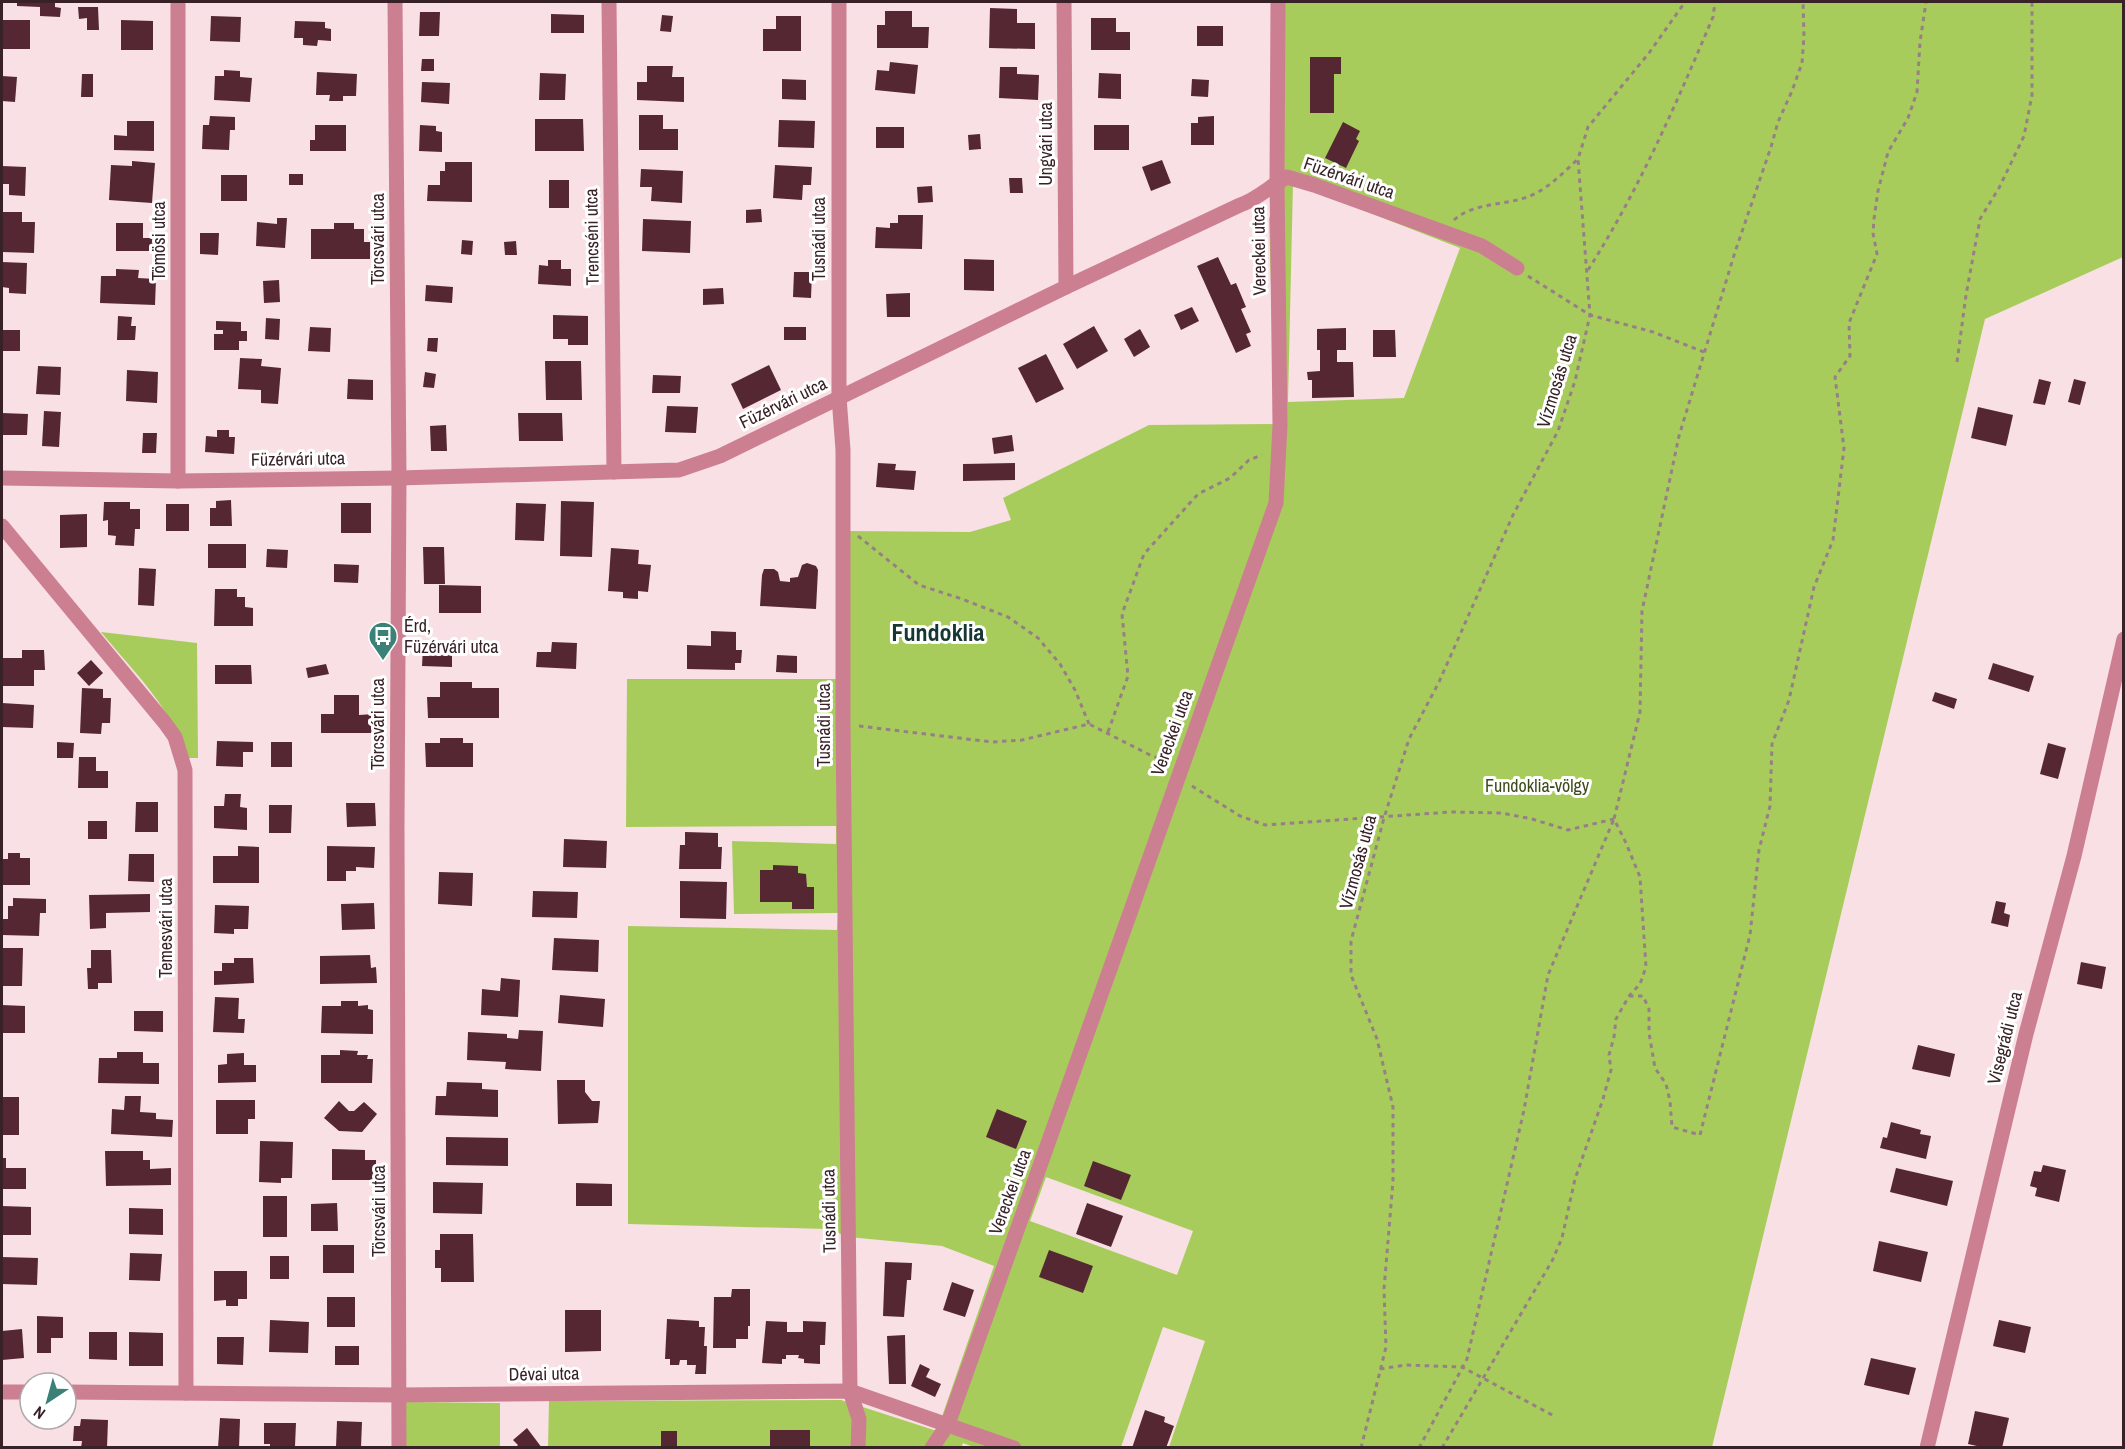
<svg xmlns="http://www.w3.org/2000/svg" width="2125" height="1449" font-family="'Archivo Narrow',sans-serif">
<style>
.green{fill:#a8cc5c;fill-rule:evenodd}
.building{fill:#552733}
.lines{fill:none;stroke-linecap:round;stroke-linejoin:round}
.path{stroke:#978085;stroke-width:3;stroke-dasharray:4.5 4.5;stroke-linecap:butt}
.street{stroke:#cd7f92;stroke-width:15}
.labels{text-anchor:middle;stroke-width:6;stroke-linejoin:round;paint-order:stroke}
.street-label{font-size:18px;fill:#382227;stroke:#fff}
.poi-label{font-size:18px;fill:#382227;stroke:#fff;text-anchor:start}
.park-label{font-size:18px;fill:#3b4b19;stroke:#fff}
.district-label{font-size:24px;font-weight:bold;fill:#163733;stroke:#fff}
</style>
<rect width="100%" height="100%" fill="#f8e0e5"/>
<g class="green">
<path d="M1282,2H2123V257L1985,319L1712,1447H1169L1205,1341L1163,1327L1121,1447L976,1448L963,1443L961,1448H548L549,1401L841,1400L937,1431L994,1266L942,1246L849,1237L827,1229L628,1224V926L837,930L838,913L734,914L732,841L836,844V826L626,827L627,679H846L847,531L970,532L1011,520L1003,498L1149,425L1275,424L1269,218L1284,196ZM1293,183L1460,248L1404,398L1288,402ZM1046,1177L1193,1231L1177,1275L1030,1221Z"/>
<path d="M101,632L197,643L198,758H187C173,709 133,671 101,632Z"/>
<path d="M404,1402L500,1403V1447L404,1448Z"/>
</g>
<g class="building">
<path d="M17,2H55V7L61,8L60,17L40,16V7L17,6Z"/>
<path d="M78,7H98L99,30H87V18L79,19Z"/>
<path d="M990,8L1017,9V23H1035V49L989,48Z"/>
<path d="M885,11H912V27H929L928,48H877V25H885Z"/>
<path d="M420,12H440L439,36H419Z"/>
<path d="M551,14L584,15V33H551Z"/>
<path d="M662,15L673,16L671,32L660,31Z"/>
<path d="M211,16L241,17L240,42L210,41Z"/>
<path d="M776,16H801V51H763V29H776Z"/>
<path d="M1091,18H1116V32H1130V50H1091Z"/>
<rect x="2" y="20" width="28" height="29"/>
<path d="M121,20L153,21V50H121Z"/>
<path d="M295,21L325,22V28L331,29V41L318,40L317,46L303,45V38H294Z"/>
<rect x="1197" y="26" width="26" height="20"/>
<path d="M1310,57H1341V74H1334V113H1310Z"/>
<path d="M422,59H434V71H421Z"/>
<path d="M890,62L918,65L915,94L875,90L877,70L889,71Z"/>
<path d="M647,66H673L672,77H684V102L637,100V82H647Z"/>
<path d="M1000,67H1017V74L1039,75L1038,100L999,98Z"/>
<path d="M224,70L240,71V77L252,78L250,102L214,100L215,76H224Z"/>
<path d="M317,72L357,74L356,96H343V101H329L330,95H316Z"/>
<path d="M540,73L566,74L565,100H539Z"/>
<path d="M1099,73L1121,74V99L1098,98Z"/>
<path d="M82,74H93V97H81Z"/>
<path d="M2,76L17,77L15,102L2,101Z"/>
<path d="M782,79L806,80V100L782,99Z"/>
<path d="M1192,79L1209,80L1208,97L1191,96Z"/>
<path d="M422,82L450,83L449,104L421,102Z"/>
<path d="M639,115H663V129H678V150H639Z"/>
<path d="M210,116L235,117V130H230L229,150L202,149L203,125H209Z"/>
<path d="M1214,116V145H1191V123H1198V117Z"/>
<path d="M535,119H583L584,151H535Z"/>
<path d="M779,120L815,121L814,148L778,147Z"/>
<path d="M127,121H154V151L114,150V135L127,136Z"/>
<path d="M1343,122L1360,131L1356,139L1359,141L1346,168L1325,158Z"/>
<path d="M315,125H346V151H310V140H315Z"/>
<path d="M420,125L436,126V131L442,132V152L419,151Z"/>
<rect x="1094" y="125" width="35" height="25"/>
<rect x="876" y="127" width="28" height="21"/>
<path d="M980,134L981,149L969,150L968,135Z"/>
<path d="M1162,160L1171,183L1151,191L1142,167Z"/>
<path d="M132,161L155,163L152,203L109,200L111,165L132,166Z"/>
<path d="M445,162H472V202L427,201L428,185H440V171H445Z"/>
<path d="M775,165L812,167L811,185H803L802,200L773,198Z"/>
<path d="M2,166L26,167L25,196L9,195V184H2Z"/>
<path d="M641,169L683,171L682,203L651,201L652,187H640Z"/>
<rect x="289" y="174" width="14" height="11"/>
<rect x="221" y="175" width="26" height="26"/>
<path d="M1009,178H1022L1023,193H1010Z"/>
<rect x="549" y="180" width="20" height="28"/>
<path d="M932,186L933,202L918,203L917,187Z"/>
<path d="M761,209L762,222L746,223V210Z"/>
<path d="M2,212H22V222H35L34,253L2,252Z"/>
<path d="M898,215H923L922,249L875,248L876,227L890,228V223H898Z"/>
<path d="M277,218H287L285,248L256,246L257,222L277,224Z"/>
<path d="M643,219L691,221L690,253L642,251Z"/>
<path d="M116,223H143V238H159V251H116Z"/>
<path d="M334,223H354V229H364V242H370V259H311V229H334Z"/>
<path d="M200,233H219L218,255L200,254Z"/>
<path d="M462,240L473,241L472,255L461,254Z"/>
<path d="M516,241L517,255H505L504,242Z"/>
<path d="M1218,257L1231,285L1236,283L1246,307L1241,309L1251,332L1246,334L1251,346L1236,353L1197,266Z"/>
<path d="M964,259L994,260V291L964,290Z"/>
<path d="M548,260H561V269H571V286L538,284L539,265L548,266Z"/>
<path d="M2,262L27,263L26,294L9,293V288L2,287Z"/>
<path d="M116,269L139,270L138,278L156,279L155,305L100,303L101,276H116Z"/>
<path d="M794,272H812L811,298L793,297Z"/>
<path d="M279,280L280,302L264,303L263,281Z"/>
<path d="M426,285L453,287L452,303L425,301Z"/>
<path d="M723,288L724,304L703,305V289Z"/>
<path d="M910,293V317H887L886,294Z"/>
<path d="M1192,307L1199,321L1181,330L1174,315Z"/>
<path d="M553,315L588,316V345H568V339H553Z"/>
<path d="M118,316L132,317L131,326H136L135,340H117Z"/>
<path d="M266,318L280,319L279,340L265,339Z"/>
<path d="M216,321L241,322V331H247V341H239V350H214V334H223V330H216Z"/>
<path d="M1094,326L1108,351L1077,369L1063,344Z"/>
<path d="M310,327L331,328L330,352L308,351Z"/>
<rect x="784" y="327" width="22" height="13"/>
<path d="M1346,328V350H1337V362H1353L1354,397L1312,398V380H1308L1307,372L1320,371V350H1317V329Z"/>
<path d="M1140,329L1150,347L1134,357L1124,339Z"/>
<rect x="2" y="330" width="18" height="21"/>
<path d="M1373,330H1395L1396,357H1373Z"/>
<path d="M428,338H438L437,352L427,351Z"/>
<path d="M1046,354L1064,389L1036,403L1018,368Z"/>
<path d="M240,358L262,359L261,366L281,368L278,404L261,403V390L238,389Z"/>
<path d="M545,361H581L582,400H546Z"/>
<path d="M769,365L781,390L743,409L731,384Z"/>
<path d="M38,366L61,367L60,395L36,394Z"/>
<path d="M127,370L158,372L157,403L126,401Z"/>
<path d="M425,372L436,374L434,388L423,387Z"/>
<path d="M653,375L681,376L680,393H652Z"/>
<path d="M348,379L373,380V400L347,399Z"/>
<path d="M2039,379L2051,382L2045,405L2033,403Z"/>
<path d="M2074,379L2086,382L2080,405L2068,402Z"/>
<path d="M667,406L698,407L696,433L665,432Z"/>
<path d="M1978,407L2013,415L2006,446L1971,438Z"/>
<path d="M44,411L61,412L59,447L42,446Z"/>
<path d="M2,413L28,414L27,435H2Z"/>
<path d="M518,413H562L563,441H519Z"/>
<path d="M446,425L447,451H431L430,426Z"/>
<path d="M217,430H229V437H235L234,454L205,452L206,436L217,437Z"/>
<path d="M143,433H157L156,453H142Z"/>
<path d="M1012,435L1014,451L994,454L992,438Z"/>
<path d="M878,463L896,464L895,470L916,471L914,490L876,487Z"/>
<path d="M1015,463V480L963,481V464Z"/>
<path d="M231,500L232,526H210V508H216V501Z"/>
<path d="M561,501L594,502L592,557L560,556Z"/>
<path d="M104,502H130V509H140V529H135L134,546L115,545L116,536L108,535V520L103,521Z"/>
<rect x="341" y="503" width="30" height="30"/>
<path d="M516,503L546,504L544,541L515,540Z"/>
<rect x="166" y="504" width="23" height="27"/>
<path d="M87,514V547L60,548V515Z"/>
<rect x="208" y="544" width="38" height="24"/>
<path d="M423,547H444L445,584H424Z"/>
<path d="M611,548L639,550L638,564L651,565L648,592L638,591V599L623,598V592L608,591Z"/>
<path d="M267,549L288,550L287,568L266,567Z"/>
<path d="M807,563L816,566L818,570L816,609L760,606L762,575L764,569H774L778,572L780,581L790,582V578L798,577L802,565Z"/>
<path d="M334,564L359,565L358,583L334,582Z"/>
<path d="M139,568L156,569L154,606L138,605Z"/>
<path d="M439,585L481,586V613H439Z"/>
<path d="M215,589H237V597H245V607L253,608V626H214Z"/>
<path d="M711,631L736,632V650H742L741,663H735V670L687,669V645L711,646Z"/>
<path d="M552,642L577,643L576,669L536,667L537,652H551Z"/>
<path d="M423,647L452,648V667L422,666Z"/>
<path d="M22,650H44L45,670H34V686H2V658H22Z"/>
<path d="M777,655L797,656V673L776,672Z"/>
<path d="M91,660L103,673L89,686L77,673Z"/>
<path d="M1993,663L2034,676L2029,692L1988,679Z"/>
<path d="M326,664L329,674L308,678L306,668Z"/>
<path d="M215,665H251L252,684H215Z"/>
<path d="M440,682H472V688H499V718H428L427,697H440Z"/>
<path d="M82,688L103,689V698H111L110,723H102L101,734L80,733Z"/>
<path d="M1935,692L1957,699L1954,709L1932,701Z"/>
<path d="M334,695H359V715L374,714V733H321V714H334Z"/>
<path d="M2,703L34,705L33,728L2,727Z"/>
<path d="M440,738H463V743H473V767H426L425,743H440Z"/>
<path d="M217,741L253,742V752H243V767L216,766Z"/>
<path d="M57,742L74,743L73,758H57Z"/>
<rect x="271" y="742" width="21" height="25"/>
<path d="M2048,743L2066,748L2058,779L2040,774Z"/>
<path d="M79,757H96V771H108V788H78Z"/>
<path d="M225,794H241L240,807L247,808V830L214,828V806H224Z"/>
<path d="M136,802H158V832H135Z"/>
<path d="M346,803H375L376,826L347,827Z"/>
<path d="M269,805H292L291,833H269Z"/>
<rect x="88" y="821" width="19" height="18"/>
<path d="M685,832L718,833V847H722L721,869H679L680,845H685Z"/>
<path d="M564,839L607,841L606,868L563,867Z"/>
<path d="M238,846L259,847V883H213V856H238Z"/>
<path d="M327,846L375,847L374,868L356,867V871H346V881H327Z"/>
<path d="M8,853H20V858H30V885H2V859H8Z"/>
<path d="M129,854H154V882L128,881Z"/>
<path d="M773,865L798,866V873L806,874L807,887H814V909H792V902H760V870H773Z"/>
<path d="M439,872L473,873L472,906L438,904Z"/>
<path d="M680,881L727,882L726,919L680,918Z"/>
<path d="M533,891L578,892L577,918L532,917Z"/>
<path d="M150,894V912L106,913V928L90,929L89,895Z"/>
<path d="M13,898L46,899V913H40L39,936L2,935V919H8V906H13Z"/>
<path d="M1996,901L2006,903L2004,913L2010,915L2008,927L1991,923Z"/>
<path d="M374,903L375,929L342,930L341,904Z"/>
<path d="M215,905L249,906L248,929H234V934L214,933Z"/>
<path d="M554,938L599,940L598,972L552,970Z"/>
<path d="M2,948H23L22,986H2Z"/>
<path d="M91,950H111L112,983H98V989H88L87,968H91Z"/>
<path d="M370,955L371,968L376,967L377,983L320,984V956Z"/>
<path d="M234,958H253L254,983L214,985V971H222V963H234Z"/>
<path d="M2081,962L2106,967L2102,989L2077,984Z"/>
<path d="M501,978L520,980L518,1017L481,1015L482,989L500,991Z"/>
<path d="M560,995L605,999L603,1027L558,1023Z"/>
<path d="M215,997L239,998L238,1019H245L244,1033L213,1032Z"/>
<path d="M341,1001H358V1006L368,1005V1009L373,1010V1034L321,1033L322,1006H341Z"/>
<path d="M2,1005L25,1006V1033H2Z"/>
<path d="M134,1011H163V1032L134,1031Z"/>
<path d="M519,1030L543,1031L541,1071L505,1069L506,1062L467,1060L468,1032L507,1034V1038L518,1039Z"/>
<path d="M1918,1045L1955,1054L1950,1077L1912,1069Z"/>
<path d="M340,1050L358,1051L357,1055H368L367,1059H373L372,1083H321V1055H340Z"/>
<path d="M117,1052H143V1063H159V1084L98,1083L99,1058H117Z"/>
<path d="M244,1053V1065H256V1082L218,1083V1065L227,1064V1054Z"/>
<path d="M557,1080H585V1092L592,1101H600L598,1123L558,1124Z"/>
<path d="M447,1082L482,1083V1089L498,1090V1117L435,1115L436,1096H446Z"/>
<path d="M125,1096H141L140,1112L156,1113V1119L173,1120L172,1137L111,1134L112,1109L124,1110Z"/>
<rect x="2" y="1097" width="17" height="38"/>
<path d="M216,1100H255V1119H248V1134H216Z"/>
<path d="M339,1101L349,1111H354L364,1102L377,1114L362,1132L339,1131L324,1118Z"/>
<path d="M997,1109L1027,1121L1016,1149L986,1137Z"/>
<path d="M1891,1122L1921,1130L1920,1134L1931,1136L1926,1159L1880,1148L1883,1137L1887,1138Z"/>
<path d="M446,1137L508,1138V1166L446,1165Z"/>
<path d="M260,1141L293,1142L292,1178H281V1183L259,1182Z"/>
<path d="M332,1149L365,1150V1160H376V1180H332Z"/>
<path d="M105,1151H143V1160H150V1169L171,1168V1185L106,1186Z"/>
<path d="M2,1158H6V1168H26V1189H2Z"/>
<path d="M1093,1161L1131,1175L1121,1200L1084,1186Z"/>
<path d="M2043,1165L2066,1170L2059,1202L2035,1196L2037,1188L2030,1186L2034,1171L2041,1172Z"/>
<path d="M1896,1168L1953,1181L1947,1206L1890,1192Z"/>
<path d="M433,1182L483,1183L482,1214L433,1213Z"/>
<path d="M576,1183L612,1184V1206H576Z"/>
<rect x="263" y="1196" width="24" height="41"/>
<path d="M337,1203L338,1231H311V1204Z"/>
<path d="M1087,1203L1123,1216L1111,1247L1076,1234Z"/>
<path d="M2,1206L31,1207V1235H2Z"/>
<path d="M129,1208L163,1209V1235L129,1234Z"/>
<path d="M440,1234H473L474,1282H441V1268H435V1250H440Z"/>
<path d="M1879,1241L1928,1252L1921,1282L1873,1271Z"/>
<rect x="323" y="1245" width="31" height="28"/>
<path d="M1049,1250L1093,1266L1083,1293L1039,1277Z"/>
<path d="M130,1253L162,1254L160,1281L129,1280Z"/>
<rect x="270" y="1256" width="19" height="23"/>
<path d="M2,1257L38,1258L37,1285L2,1284Z"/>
<path d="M885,1262L912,1263L911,1280H907L904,1317L883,1316Z"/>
<path d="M214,1271H247V1299H238V1306H226V1300L214,1301Z"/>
<path d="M952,1282L974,1290L965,1317L943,1310Z"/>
<path d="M732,1289H750V1326H748V1339H736V1348H713L714,1297H731Z"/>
<rect x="327" y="1297" width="28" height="30"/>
<path d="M565,1310H601V1351L565,1352Z"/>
<path d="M37,1316L63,1317V1338H51V1353H37Z"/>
<path d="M667,1319L699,1321V1327H705L704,1346H707L706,1374H695L696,1365H687V1360H680L679,1365H670V1359H665Z"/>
<path d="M270,1320L309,1322L308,1353L269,1352Z"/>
<path d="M1999,1320L2031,1327L2025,1353L1993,1346Z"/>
<path d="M766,1321L787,1322V1332H803V1321L826,1322L825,1345H820V1364L804,1363V1359L798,1358L799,1355H786V1359H782V1364L762,1363Z"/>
<path d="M22,1329L24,1358L2,1360V1331Z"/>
<path d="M89,1332H117V1360L89,1359Z"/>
<path d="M129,1332L163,1333V1366H129Z"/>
<path d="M905,1335L906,1384H889L887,1336Z"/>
<path d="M217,1337H244L243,1365L217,1364Z"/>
<rect x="335" y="1346" width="24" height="19"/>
<path d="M1871,1358L1916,1368L1909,1395L1864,1385Z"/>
<path d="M920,1364L930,1369L926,1377L941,1384L935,1397L911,1386Z"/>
<path d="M1145,1410L1165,1417L1164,1422L1174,1426L1166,1448H1132Z"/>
<path d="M1975,1411L2009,1418L2002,1448H1986L1968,1444Z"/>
<path d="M220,1418L240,1419L239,1448H218Z"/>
<path d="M81,1419L108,1420L107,1448H81L82,1441H73L74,1426H80Z"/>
<path d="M337,1421L362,1422L361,1447H336Z"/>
<path d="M264,1423H296L295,1446L270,1448V1444H264Z"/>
<path d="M527,1428L542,1448H515L518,1445L513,1440Z"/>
<rect x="770" y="1430" width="40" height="18"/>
<rect x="661" y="1431" width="16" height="17"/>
</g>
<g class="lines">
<g class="path">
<path d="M1454,220C1474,202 1505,206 1530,196C1549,188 1563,173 1578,159"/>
<path d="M1588,270C1639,190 1676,104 1713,17L1715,2"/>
<path d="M1528,276L1590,315L1653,332L1704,352"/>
<path d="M1957,362L1966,295L1980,219L1999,188L2024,136L2032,95V2"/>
<path d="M858,536L919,585L962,599L1008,617L1038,638L1060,664L1075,690L1089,724"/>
<path d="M859,726L992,742L1022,740L1089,724L1152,756L1169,761"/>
<path d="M1108,732L1128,676L1122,614L1144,554L1198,494L1230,478L1249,460L1262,455"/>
<path d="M1192,786L1240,816L1265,825L1451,812L1502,813L1532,819L1568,830L1614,819"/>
<path d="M1629,996H1643L1649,1009V1033L1655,1068L1666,1084L1670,1101L1672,1127L1700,1135L1750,935L1759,850L1770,806L1772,744L1789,700L1814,587L1833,540L1844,448L1835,377L1850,356L1849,323L1877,254L1873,233L1874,219L1878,191L1888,152L1908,118L1917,92L1920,42L1926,2"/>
<path d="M1380,1369L1405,1365L1462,1367L1556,1417"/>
<path d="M1361,1448L1386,1347L1384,1289L1393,1181V1107L1377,1039L1351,975V941L1384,818L1409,739L1439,682L1513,515L1558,431L1575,381L1590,315L1578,159L1588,127L1649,53L1685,2"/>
<path d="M1419,1448L1467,1359L1524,1110L1548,975L1614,819"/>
<path d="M1442,1448L1552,1261L1562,1238L1575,1179L1603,1099L1611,1070L1609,1055L1614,1037L1616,1019L1629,996L1640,984L1646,967L1640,877L1626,843L1614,819L1640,712L1642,611L1679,436L1735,252L1771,147L1778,122L1792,91L1802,63L1804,36L1803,2"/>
</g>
<g class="street">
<path d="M178,2V481"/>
<path d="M395,2L399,478L397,828L399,1448"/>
<path d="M609,2L614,472"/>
<path d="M839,2V397L843,450V724L850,1391L859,1419L858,1448"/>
<path d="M1064,2L1066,287"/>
<path d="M2,478L178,481L399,478L679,470L720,456L1066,287L1240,205C1258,199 1270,186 1287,177L1314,185L1482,246L1517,268"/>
<path d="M2,526L165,723L175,737L185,770L186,1393"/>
<path d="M2,1392H30"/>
<path d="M66,1392L399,1395L850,1391L1014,1448"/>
<path d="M932,1448L948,1424C1058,1118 1165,810 1276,503L1280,425L1277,182L1278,2"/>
<path d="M1927,1448L2026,1034L2074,856L2124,639"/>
</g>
</g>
<defs>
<g id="bus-pin" transform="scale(1.5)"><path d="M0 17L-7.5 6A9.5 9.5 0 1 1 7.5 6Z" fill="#3b8178" stroke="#fff"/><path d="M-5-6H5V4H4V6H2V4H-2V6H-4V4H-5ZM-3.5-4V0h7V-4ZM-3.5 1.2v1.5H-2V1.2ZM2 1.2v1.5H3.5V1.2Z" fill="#fff"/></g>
</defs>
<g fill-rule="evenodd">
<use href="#bus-pin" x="383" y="636"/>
</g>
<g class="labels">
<g class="street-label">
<text transform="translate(1046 144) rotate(-90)" y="6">Ungvári utca</text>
<text transform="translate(1349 178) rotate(19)" y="6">Füzérvári utca</text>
<text transform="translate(592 237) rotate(-91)" y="6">Trencséni utca</text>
<text transform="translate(378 239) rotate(-90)" y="6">Törcsvári utca</text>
<text transform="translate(819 239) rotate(-90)" y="6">Tusnádi utca</text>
<text transform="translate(159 241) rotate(-90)" y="6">Tömösi utca</text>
<text transform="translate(1259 251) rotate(-91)" y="6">Vereckei utca</text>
<text transform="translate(1557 381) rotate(-73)" y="6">Vízmosás utca</text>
<text transform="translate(783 403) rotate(-26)" y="6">Füzérvári utca</text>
<text transform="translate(298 459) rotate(-1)" y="6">Füzérvári utca</text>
<text transform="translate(378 724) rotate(-90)" y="6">Törcsvári utca</text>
<text transform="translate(824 725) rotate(-90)" y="6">Tusnádi utca</text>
<text transform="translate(1172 733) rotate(-70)" y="6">Vereckei utca</text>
<text transform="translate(1358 862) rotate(-75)" y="6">Vízmosás utca</text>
<text transform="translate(166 928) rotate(-90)" y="6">Temesvári utca</text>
<text transform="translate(2005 1038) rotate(-76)" y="6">Visegrádi utca</text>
<text transform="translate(1010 1192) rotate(-70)" y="6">Vereckei utca</text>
<text transform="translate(379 1211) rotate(-90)" y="6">Törcsvári utca</text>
<text transform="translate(829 1211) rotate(-91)" y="6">Tusnádi utca</text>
<text transform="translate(544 1374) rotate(-1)" y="6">Dévai utca</text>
</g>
<g class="poi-label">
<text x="404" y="632">Érd,<tspan x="404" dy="21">Füzérvári utca</tspan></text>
</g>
<g class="park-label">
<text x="1537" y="792">Fundoklia-völgy</text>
</g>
<g class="district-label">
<text x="938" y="641">Fundoklia</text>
</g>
</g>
<rect width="2125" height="1449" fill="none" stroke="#382227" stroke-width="6"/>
<g transform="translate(48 1401) rotate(216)"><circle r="28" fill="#ffffff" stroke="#afa7a9" stroke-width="1.5"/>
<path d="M0-4.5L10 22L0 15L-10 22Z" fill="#3b8178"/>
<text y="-9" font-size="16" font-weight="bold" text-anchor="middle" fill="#382227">N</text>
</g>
</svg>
